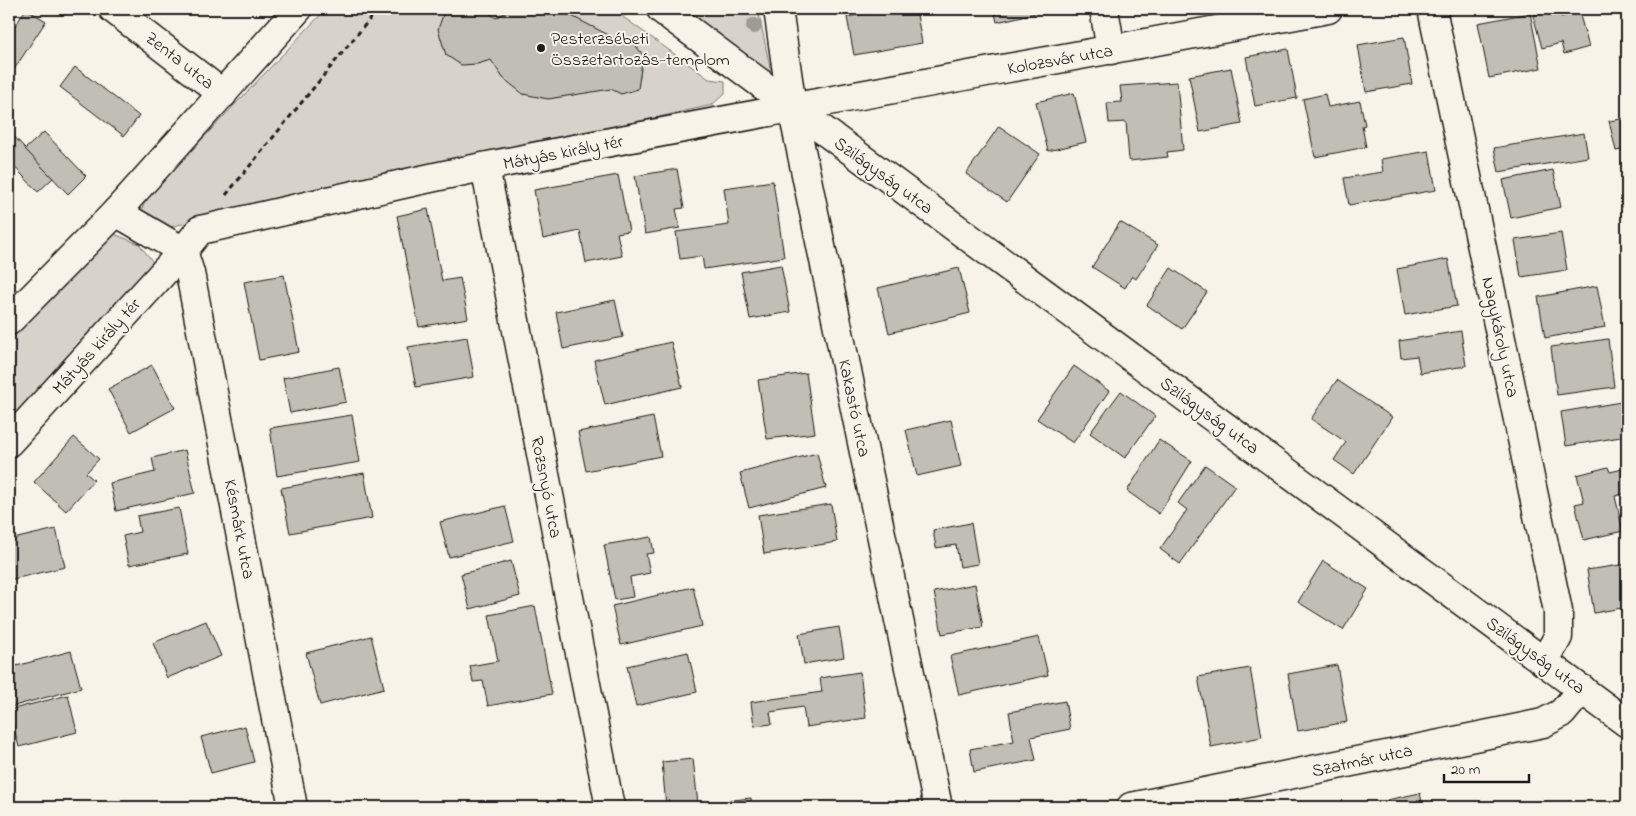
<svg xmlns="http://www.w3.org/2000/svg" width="1636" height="816" font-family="'Indie Flower',sans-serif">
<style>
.green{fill:#d7d3cb;stroke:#7a7874}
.building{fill:#c0beb5;stroke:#1c1c1c}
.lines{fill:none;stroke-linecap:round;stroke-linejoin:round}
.street-casing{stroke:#1c1c1c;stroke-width:31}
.secondary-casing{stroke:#1c1c1c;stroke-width:31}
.path{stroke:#1c1c1c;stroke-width:3;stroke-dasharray:5 4;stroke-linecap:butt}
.street{stroke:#f7f3e8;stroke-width:28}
.secondary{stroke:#f7f3e8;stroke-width:28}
.tree{fill:#9d9b95}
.poi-dot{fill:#1c1c1c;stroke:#f7f3e8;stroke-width:2}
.labels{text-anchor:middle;stroke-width:4;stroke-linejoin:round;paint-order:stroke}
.poi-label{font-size:18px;fill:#1c1c1c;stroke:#f7f3e8;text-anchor:start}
.street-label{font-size:18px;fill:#1c1c1c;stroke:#f7f3e8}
</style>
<rect width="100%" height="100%" fill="#f7f3e8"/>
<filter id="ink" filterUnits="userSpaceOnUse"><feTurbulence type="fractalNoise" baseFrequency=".02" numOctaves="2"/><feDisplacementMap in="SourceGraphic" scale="10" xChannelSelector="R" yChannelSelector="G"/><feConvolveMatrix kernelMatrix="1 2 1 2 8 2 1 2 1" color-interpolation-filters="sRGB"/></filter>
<g filter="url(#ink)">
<g class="green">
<path d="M326,9H612L709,79L725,81V93L712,105L169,227L141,212L146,198Z"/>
<path d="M686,9H758L771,73Z"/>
<path d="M112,233L139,244L156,266L9,424V341Z"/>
</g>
<g class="building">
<path d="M26,9L46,21L9,77V21L15,26Z"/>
<path d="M450,9H484L496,18L511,9H558L622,42H633L643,55L638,89L621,94L611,89L548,99L523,94L503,78L491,60L477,64L461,65L446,55L438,29L443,15Z"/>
<path d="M890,9H916L922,43L854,55L847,17Z"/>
<path d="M994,9H1053L997,22Z"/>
<path d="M1554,9H1558L1561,17L1579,12L1589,47L1564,54L1561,43L1542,48L1533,15Z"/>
<path d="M1530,13L1541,68L1489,78L1478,23Z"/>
<path d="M1404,37L1412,84L1366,92L1358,45Z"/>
<path d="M1288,49L1297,98L1255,106L1246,57Z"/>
<path d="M75,67L139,116L124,136L60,87Z"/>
<path d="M1231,68L1242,124L1200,132L1189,76Z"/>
<path d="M1177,82L1183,150L1167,152L1168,157L1129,161L1126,122L1109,123L1107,103L1122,102L1120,86Z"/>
<path d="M1074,93L1086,142L1048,151L1036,102Z"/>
<path d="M1325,94L1328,107L1360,101L1365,125L1362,126L1366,147L1315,157L1303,99Z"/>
<path d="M1627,118V149L1616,151L1609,121Z"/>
<path d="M999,126L1040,154L1007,202L966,174Z"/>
<path d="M9,131L53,178L38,192L9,161Z"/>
<path d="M44,132L86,176L68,194L25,149Z"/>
<path d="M1584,133L1588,157L1499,172L1494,148Z"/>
<path d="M1429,151L1436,190L1349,205L1344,178L1383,172L1381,159Z"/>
<path d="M677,169L684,208L676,209L680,228L645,234L635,176Z"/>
<path d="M1553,170L1561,207L1511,218L1503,180Z"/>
<path d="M618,175L629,231L617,233L622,256L586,263L580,231L543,239L534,190Z"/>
<path d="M773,181L784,257L704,269L702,256L680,259L676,232L729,225L724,188Z"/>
<path d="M428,209L442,281L460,278L468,318L419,327L397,216Z"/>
<path d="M1120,222L1158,245L1136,279L1132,276L1125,288L1092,267Z"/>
<path d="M1561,233L1567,270L1521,277L1515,240Z"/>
<path d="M1448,259L1457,306L1405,315L1397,269Z"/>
<path d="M781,265L790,312L750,319L741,272Z"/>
<path d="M959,268L970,313L889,333L878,288Z"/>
<path d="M1171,268L1207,292L1182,329L1147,305Z"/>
<path d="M284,275L299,352L259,360L244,282Z"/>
<path d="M1597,286L1605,327L1545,338L1538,297Z"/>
<path d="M615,300L623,337L563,349L556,312Z"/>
<path d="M1461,331L1466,366L1420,373L1417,356L1401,358L1399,341Z"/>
<path d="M467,337L474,377L416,387L408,347Z"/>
<path d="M1608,339L1614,387L1557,395L1551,347Z"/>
<path d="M671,342L682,387L605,405L594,360Z"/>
<path d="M152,365L175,408L131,432L108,389Z"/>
<path d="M1074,366L1109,391L1073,443L1037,419Z"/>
<path d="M339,367L346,402L290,413L283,378Z"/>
<path d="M806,373L815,433L767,439L758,380Z"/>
<path d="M1337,380L1392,417L1354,474L1334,460L1346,442L1311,419Z"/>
<path d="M1121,391L1155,416L1125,458L1090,433Z"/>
<path d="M1627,401V436L1566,446L1561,412Z"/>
<path d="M352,415L360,462L277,476L270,428Z"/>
<path d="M653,417L661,456L586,471L578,432Z"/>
<path d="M951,420L961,466L917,476L906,430Z"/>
<path d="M74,437L99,459L86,473L94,480L66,511L34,482Z"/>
<path d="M1159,440L1192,461L1159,514L1127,491Z"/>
<path d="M185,450L195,493L116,511L110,483L155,472L152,458Z"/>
<path d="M817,453L826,488L749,508L740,473Z"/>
<path d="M1205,465L1235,486L1180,564L1160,549L1187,510L1178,503Z"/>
<path d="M1608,467L1610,472L1627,468V493L1615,496L1623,531L1584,540L1575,504L1584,502L1577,475Z"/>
<path d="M364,473L372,518L290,533L281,488Z"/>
<path d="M831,504L837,542L764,554L758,515Z"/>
<path d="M505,506L514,541L449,557L440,522Z"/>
<path d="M179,508L188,554L129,565L123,536L140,532L137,516Z"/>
<path d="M971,523L978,564L960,567L956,545L936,548L933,530Z"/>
<path d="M56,529L65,567L9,580V540Z"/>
<path d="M651,537L654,553L646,554L650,573L630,577L633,597L615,600L604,545Z"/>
<path d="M511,561L520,596L470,609L461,574Z"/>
<path d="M1323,561L1368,589L1343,630L1298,602Z"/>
<path d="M1627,564V607L1594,613L1587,570Z"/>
<path d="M975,584L983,627L942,634L934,592Z"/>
<path d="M693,587L702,626L621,645L612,606Z"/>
<path d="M535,606L552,694L488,706L483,681L473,682L470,666L498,661L489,615Z"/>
<path d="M206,621L221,656L167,678L153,643Z"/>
<path d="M839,627L844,657L804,664L799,634Z"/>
<path d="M371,636L384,688L320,705L306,653Z"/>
<path d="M1039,637L1048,675L959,695L950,656Z"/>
<path d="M71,651L81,688L10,707L9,668Z"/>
<path d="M688,652L697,692L636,706L627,666Z"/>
<path d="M1337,665L1347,722L1298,731L1288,674Z"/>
<path d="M1250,668L1262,737L1211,747L1198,677Z"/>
<path d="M860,672L866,718L806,727L803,707L770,712L772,724L754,726L751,702L822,692L820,678Z"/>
<path d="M68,695L77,732L19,747L9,710Z"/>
<path d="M1065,701L1070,729L1031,737L1036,760L974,772L970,749L1014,741L1009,712Z"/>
<path d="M245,726L254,762L211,773L201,737Z"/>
<path d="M693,759L698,804L751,798L752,807H666L662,762Z"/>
<path d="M1420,793L1423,807H1389L1387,800Z"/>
</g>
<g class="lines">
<g class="street-casing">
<g id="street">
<path d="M113,9L223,94"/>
<path d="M778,9L792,107L938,807"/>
<path d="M1104,9L1111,50"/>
<path d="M1432,9L1558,611V637L1544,662"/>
<path d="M485,167L610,807"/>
<path d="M116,212L183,251L200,230C296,209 392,185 488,166C767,110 1048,62 1328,9"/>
<path d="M9,321L116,212L298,9"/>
<path d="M9,442L183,251L190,273L293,807"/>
<path d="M1131,807L1543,723L1562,713L1582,689"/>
</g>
</g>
<g class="secondary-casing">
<path id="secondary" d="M661,9L792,107L1627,723"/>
</g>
<path class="path" d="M226,195L378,9"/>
<use href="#street" class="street"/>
<use href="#secondary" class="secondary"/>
</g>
<circle class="tree" cx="754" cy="26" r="8"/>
</g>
<circle class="poi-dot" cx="541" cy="48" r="5"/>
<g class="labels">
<g class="poi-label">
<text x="551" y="44">Pesterzsébeti<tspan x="551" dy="21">Összetartozás-templom</tspan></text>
</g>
<g class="street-label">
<text transform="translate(1060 59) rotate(-10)" y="6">Kolozsvár utca</text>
<text transform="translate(180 60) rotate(38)" y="6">Zenta utca</text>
<text transform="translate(563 152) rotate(-11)" y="6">Mátyás király tér</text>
<text transform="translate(884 175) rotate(36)" y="6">Szilágyság utca</text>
<text transform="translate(1501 337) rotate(78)" y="6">Nagykároly utca</text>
<text transform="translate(96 346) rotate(-48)" y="6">Mátyás király tér</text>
<text transform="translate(855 408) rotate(78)" y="6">Kakastó utca</text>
<text transform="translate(1210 415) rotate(36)" y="6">Szilágyság utca</text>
<text transform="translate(547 487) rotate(79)" y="6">Rozsnyó utca</text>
<text transform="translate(240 529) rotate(79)" y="6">Késmárk utca</text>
<text transform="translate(1536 655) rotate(36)" y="6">Szilágyság utca</text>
<text transform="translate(1362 760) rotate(-12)" y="6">Szatmár utca</text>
</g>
</g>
<rect width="1636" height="816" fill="none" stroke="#f7f3e8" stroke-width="30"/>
<rect x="15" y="15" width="1606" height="786" fill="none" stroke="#1c1c1c" stroke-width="2" filter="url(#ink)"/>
<path d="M1444 774v8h85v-8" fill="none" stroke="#1c1c1c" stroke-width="2.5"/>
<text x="1451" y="774" font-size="15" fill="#1c1c1c" stroke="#f7f3e8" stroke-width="4" paint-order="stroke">20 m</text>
</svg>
